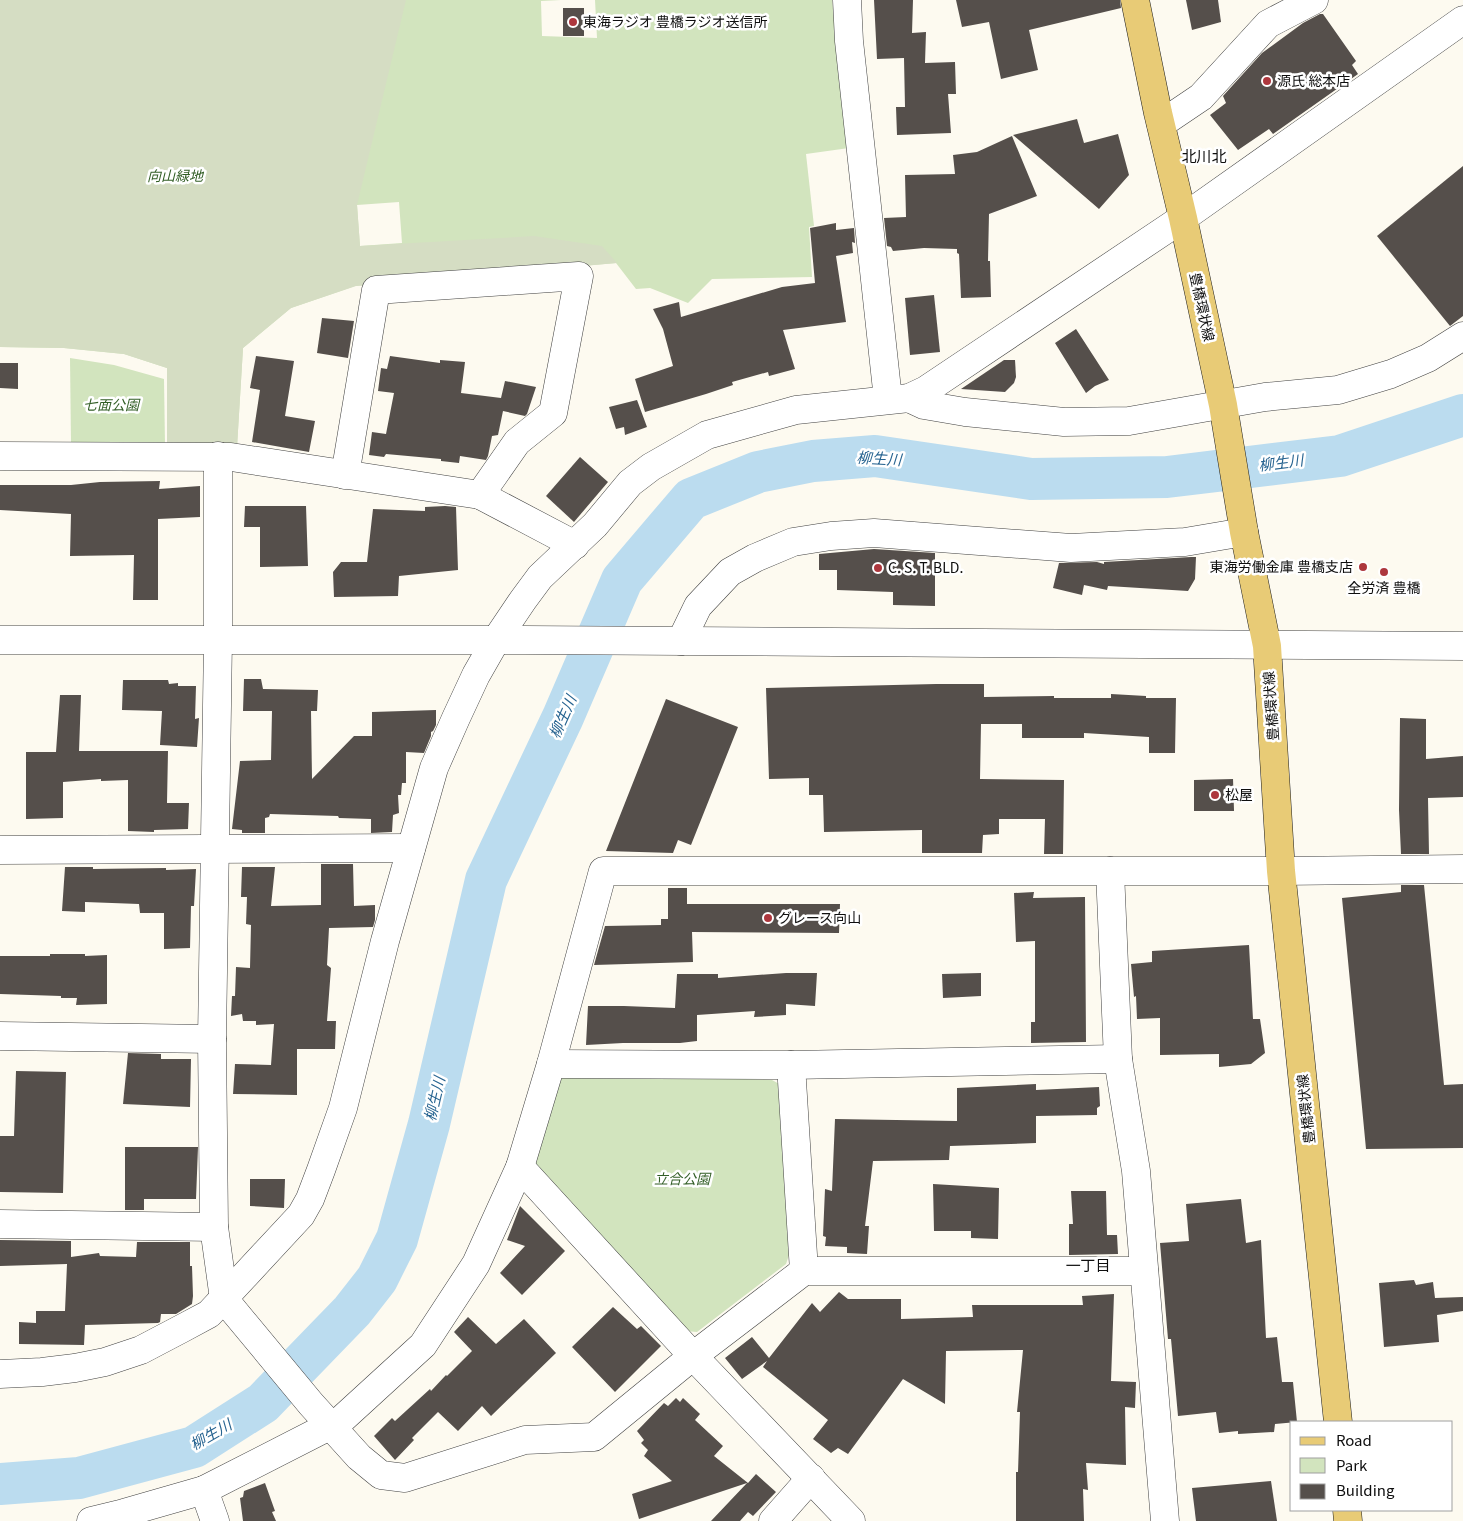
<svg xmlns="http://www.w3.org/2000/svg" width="1463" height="1521" font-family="Georgia,'Noto Sans JP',serif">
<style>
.green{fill:#d2e4be;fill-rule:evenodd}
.cemetery{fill:#d5ddc3}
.water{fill:#bbdcef;stroke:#4b90bd}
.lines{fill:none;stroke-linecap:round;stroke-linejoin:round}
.river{stroke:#bbdcef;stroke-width:42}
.building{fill:#554f4b}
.minor-casing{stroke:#414141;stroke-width:29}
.major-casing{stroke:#1f1f1f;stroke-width:29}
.minor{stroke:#fff;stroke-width:28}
.major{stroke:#e8cb76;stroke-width:28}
.poi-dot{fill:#ad373d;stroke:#fff;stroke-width:2}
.labels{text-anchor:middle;stroke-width:5;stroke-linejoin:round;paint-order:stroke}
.poi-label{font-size:14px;fill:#0e0e0e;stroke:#fff;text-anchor:start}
.park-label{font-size:14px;font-style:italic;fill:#325e26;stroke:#fff}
.street-label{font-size:14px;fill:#0e0e0e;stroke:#fff}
.neighbourhood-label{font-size:15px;fill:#0e0e0e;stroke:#fff}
.water-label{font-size:15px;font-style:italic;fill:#266390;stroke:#fff}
</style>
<rect width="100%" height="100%" fill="#fdfaf0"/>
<g class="green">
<path d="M0,0H561L541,1L542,36L597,38L595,0H832L849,148L806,154L814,226L809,227L812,277L712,279L688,303L650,288L636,289L616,263L355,286L291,308L243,348L237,447L167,444V368L124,354L64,348L0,347ZM399,202L402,243L360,246L357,205Z"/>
<path d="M70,358L114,365L164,379L165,445L71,444Z"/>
<path d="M567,1072L772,1080L781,1085L790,1252L786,1264L697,1332L685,1331L531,1168L552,1083Z"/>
</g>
<path class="cemetery" d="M0,0H406L357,205L360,246L534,236L602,246L617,263L356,286L291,308L243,348L237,447L167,444V368L124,354L64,348L0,347Z"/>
<path class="water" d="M0,1465L3,1466L25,1480L0,1481Z"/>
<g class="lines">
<path class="river" d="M0,1484L79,1478L194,1447L263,1403L352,1311L377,1279L397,1239L429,1124L486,880L563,717L622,580L691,499L758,472L813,461L875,456L1031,479L1167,477L1340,456L1463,415"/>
</g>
<g class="building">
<path d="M874,0H913L912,33L926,32L925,63L955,62L956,94H948L951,133L897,135L896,107H905L904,58L877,59Z"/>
<path d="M956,0H1120L1121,8L1029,30L1038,70L1001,79L989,22L962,27Z"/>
<path d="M1186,0H1218L1221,22L1192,30Z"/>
<rect x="563" y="8" width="21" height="28"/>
<path d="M1320,14H1323L1356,61L1352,65L1358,74L1273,134L1269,129L1238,150L1210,115L1226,103L1223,96L1262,53L1303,23Z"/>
<path d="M1077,119L1084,143L1118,134L1129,175L1099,209L1013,135Z"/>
<path d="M1012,136L1037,196L989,214L988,261H990L991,297L961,298L959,254L957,253V249L924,248L893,251L891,247L887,246L884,218L906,217L905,175L955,174L953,155L977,152Z"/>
<path d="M1463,166V316L1450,326L1377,236Z"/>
<path d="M836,223V230L854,228L855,243L852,242L853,253L836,256L846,322L783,330L795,369L769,376L768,372L732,382L733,385L706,394L645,412L635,379L673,366L663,329L653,309L679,302L681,317L782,287L815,283L810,228Z"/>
<path d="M934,295L940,352L910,355L905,298Z"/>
<path d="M322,318L354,321L348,358L317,353Z"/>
<path d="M1076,329L1109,380L1095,386L1086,393L1055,343Z"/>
<path d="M256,356L294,361L285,416L315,421L309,452L252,442L260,390L250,388Z"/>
<path d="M390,356L440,363V360L465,362L461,393L501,398L505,381L536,387L527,414L525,416L503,411L498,435L492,436L488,456L486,460L460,456L459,463L441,461V459L386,454L384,457L369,455L372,432L386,434L394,393L378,391L381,368L387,369Z"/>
<path d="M1004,360H1015L1016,377L1014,383L1005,392L961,389Z"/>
<path d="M0,363H18V389L0,388Z"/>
<path d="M637,400L647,427L625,435L624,427L616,429L609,407Z"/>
<path d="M580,457L608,482L574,522L546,496Z"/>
<path d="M160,481L159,489L200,486V517L158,519V600H133L134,555L70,556L71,514L0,510V485H71L100,482Z"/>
<path d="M245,506H306L308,566L260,567V527H244Z"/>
<path d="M445,506L456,507L458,570L399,576L398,596L334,597L333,572L341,562H367L373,509L425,511V507Z"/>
<path d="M874,549L935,553V606L893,605V592L837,590V570H819V554Z"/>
<path d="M1191,557H1196L1195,579L1188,591L1108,586L1107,590L1084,585L1082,595L1053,588L1059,563L1097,562L1104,564V562Z"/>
<path d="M244,679H261L263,689L318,690L317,711H311L312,779L354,736H372V712L436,710V725L433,731L431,732V736L424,753L406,752V783H402L401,795H398L399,813L393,815L392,832L371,833V819L339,818L338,816L270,814L269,817L265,818V833H242V830L232,829L240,761L271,760L272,711H243Z"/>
<path d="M123,680H168L169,684L178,683V686H196L195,719L199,718L197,747L160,745L162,711L122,710Z"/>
<path d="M936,684H984V697L1054,696V698H1111V694L1146,696V698H1176L1175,753H1149V737L1084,733V738H1022V724H981L980,779L1064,780L1063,854H1044L1045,819H999V834L983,835L982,853H922V830L824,832L823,795H809V778L769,779L766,688Z"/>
<path d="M60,695H81L79,751H168L167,803H189L188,829L154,830V832L128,831V780L101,781V779L63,782V818L26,819V752H56Z"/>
<path d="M666,699L738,727L691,845L678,840L673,853L606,851Z"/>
<path d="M1400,718L1426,719V759L1463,756V797L1428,798L1429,854H1401L1399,810Z"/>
<path d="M1233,779L1234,811H1194V780Z"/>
<path d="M321,864H353L354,906L375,905V920L373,927L329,928L327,965L331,968L327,1021H336L335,1049H297V1095L233,1094L235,1064L271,1065L274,1024L256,1025V1021H243L242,1014L231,1016L232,996H235L236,967L250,968L251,925L246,924L247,897H241L242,867H275L271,906L321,905Z"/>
<path d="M65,867H93V869L166,868V870L196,869L194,906H191L190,948L164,949V913H140L139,904L85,902V912L62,911Z"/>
<path d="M1401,885H1424L1444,1085L1463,1084V1148L1366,1149L1342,898L1401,892Z"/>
<path d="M668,888H687V904H840L839,933L692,932L693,962L594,965L605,926L661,925V919H668Z"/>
<path d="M1034,892L1033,898L1085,897L1086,1042L1031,1043V1022H1035V941L1016,942L1014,893Z"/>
<path d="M1249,945L1253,1019H1260L1265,1053L1251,1064L1219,1067V1054L1160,1055V1018L1137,1019L1136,996L1134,997L1131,964L1152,962V951Z"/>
<path d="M50,954H85V956L107,955V1004L76,1005L77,998H61V996L0,994V956H50Z"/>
<path d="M786,973H817L815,1006L786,1004V1015L754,1017L755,1011L697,1015V1041L680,1043H623L586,1045L588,1006H624L675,1008L677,974H718V978Z"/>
<path d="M981,973V996L943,998L942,974Z"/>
<path d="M128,1053L161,1054V1059H191L190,1107L123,1104Z"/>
<path d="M16,1071L66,1072L63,1193L0,1192V1136H14Z"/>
<path d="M1036,1084V1090L1099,1087L1100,1106L1097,1108V1115L1036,1116V1143L950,1146L949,1160L873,1161L865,1226H869L867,1254L847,1253V1247L825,1246L826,1237L823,1236L825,1189L832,1191L835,1119L957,1121V1088Z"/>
<path d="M125,1147H198L196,1199H144V1210H125Z"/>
<path d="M250,1179H285L284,1208L250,1206Z"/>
<path d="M933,1184L999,1188L998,1239L971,1238V1231H934Z"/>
<path d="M1071,1191H1106L1107,1235H1117L1118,1254L1069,1255V1224H1073Z"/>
<path d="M1241,1199L1246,1243L1261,1240L1266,1338L1277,1337L1282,1382H1293L1297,1422L1275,1424L1274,1432L1238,1434V1431L1219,1433L1216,1412L1178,1416L1171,1339H1168L1160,1243L1189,1241L1186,1204Z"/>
<path d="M520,1206L565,1251L522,1295L500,1273L525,1246L507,1240Z"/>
<path d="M0,1240L71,1241V1257L99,1253L100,1256L136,1257L137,1242H190V1266H192L193,1296L192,1304L176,1314H161L160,1322L158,1323L85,1325L84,1345L19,1344V1322L36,1323V1311H65L67,1264L0,1266Z"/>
<path d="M1414,1280L1416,1285L1433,1282L1435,1298L1463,1297V1311L1437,1315L1439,1342L1384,1347L1379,1283Z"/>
<path d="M839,1292L848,1299H901V1319L973,1317L972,1305H1083L1082,1296L1114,1294L1111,1381L1136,1382L1135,1408L1125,1407L1126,1465L1086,1463L1088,1490L1083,1489L1084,1521H1016V1472H1018L1020,1412H1017L1023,1350L946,1351L945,1404L903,1379L848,1454L838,1448L831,1453L813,1439L828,1420L763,1367L767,1361L742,1379L725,1358L752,1337L769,1358L812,1303L820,1312Z"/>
<path d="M613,1307L637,1329L641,1326L661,1346L615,1392L572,1347Z"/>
<path d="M468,1317L496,1344L524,1319L556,1353L491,1416L482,1406L458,1431L438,1412L412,1438L414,1440L395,1460L374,1436L392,1418L395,1421L430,1389L431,1391L446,1375L447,1376L472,1351L454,1332Z"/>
<path d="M676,1398L680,1402L683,1398L700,1414L695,1420L723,1446L714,1456L748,1483L756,1474L776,1492L753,1516L748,1512L740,1521H711L747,1483L639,1519L632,1494L672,1481L644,1456L648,1450L641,1443L644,1440L637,1431L664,1403L668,1406Z"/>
<path d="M1271,1481L1277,1521H1196L1192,1488Z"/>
<path d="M265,1483L275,1511L272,1512L276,1521H243L240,1498L243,1497L244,1491Z"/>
</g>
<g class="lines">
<g class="minor-casing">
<g id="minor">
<path d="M847,0L849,41L888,399"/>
<path d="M1161,124L1201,97L1268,24L1314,0"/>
<path d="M909,398L924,405L965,412L1064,422L1129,421L1265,397L1338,390L1391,374L1428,358L1463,336"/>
<path d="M0,456L231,457L480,495L575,545"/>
<path d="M218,456V639L212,1039L214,1227L224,1299L311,1404L359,1457L381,1475L405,1478L525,1440L594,1437L693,1356L804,1271H1144"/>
<path d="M345,475L376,290L579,276L553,413L517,442L480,495"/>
<path d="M0,640H525L1463,646"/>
<path d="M681,641L698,606L730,572L755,558L793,542L831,536L874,533L1071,548L1185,542L1244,532"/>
<path d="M0,850L411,848"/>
<path d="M1110,871L1118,1059L1136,1171L1165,1521"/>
<path d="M0,1036L212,1039"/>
<path d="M551,1064L791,1065L1118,1059"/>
<path d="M791,1065L804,1271"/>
<path d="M520,1167L693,1356L851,1521"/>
<path d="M0,1224L214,1227"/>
<path d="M0,1374L42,1372L75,1368L105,1362L141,1350L181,1329L209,1314L301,1215L310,1199L321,1170L343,1108L385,941L434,768L456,718L476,675L496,640L523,600L540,577L595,525L630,483L651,467L707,435L796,410L909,398L926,390L1183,218L1463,20"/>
<path d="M204,1490L215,1521"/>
<path d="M91,1521L124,1513L204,1490L341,1420L423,1345L476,1264L520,1167L551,1064L603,871H1281L1463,869"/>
<path d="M773,1521L811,1478"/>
</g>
</g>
<g class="major-casing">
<g id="major">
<path d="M1135,0L1158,113L1183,218L1223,405L1244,532L1267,646L1281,871L1338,1422"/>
<path d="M1347,1510L1348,1521"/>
</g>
</g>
<use href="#minor" class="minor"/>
<use href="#major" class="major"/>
</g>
<g class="poi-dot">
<circle cx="573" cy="22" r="5"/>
<circle cx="1267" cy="81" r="5"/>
<circle cx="1363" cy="567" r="5"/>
<circle cx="878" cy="568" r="5"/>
<circle cx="1384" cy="572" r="5"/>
<circle cx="1215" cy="795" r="5"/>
<circle cx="768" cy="918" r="5"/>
</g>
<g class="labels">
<g class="poi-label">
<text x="583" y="27">東海ラジオ 豊橋ラジオ送信所</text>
<text x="1277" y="86">源氏 総本店</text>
<text x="1353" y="572" text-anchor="end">東海労働金庫 豊橋支店</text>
<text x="888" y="573">C. S. T. BLD.</text>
<text x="1384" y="593" text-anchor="middle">全労済 豊橋</text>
<text x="1225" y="800">松屋</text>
<text x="778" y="923">グレース向山</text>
</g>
<g class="park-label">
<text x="175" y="181">向山緑地</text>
<text x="111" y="410">七面公園</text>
<text x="682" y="1184">立合公園</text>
</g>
<g class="street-label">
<text transform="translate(1202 307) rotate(78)" y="5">豊橋環状線</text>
<text transform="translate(1271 706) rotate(-94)" y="5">豊橋環状線</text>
<text transform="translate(1306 1109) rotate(-96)" y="5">豊橋環状線</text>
</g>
<g class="neighbourhood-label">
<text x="1204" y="162">北川北</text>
<text x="1088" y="1271">一丁目</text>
</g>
<g class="water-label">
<text transform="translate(879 459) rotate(3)" y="5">柳生川</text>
<text transform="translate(1281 463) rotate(-7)" y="5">柳生川</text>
<text transform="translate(563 717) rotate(-66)" y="5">柳生川</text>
<text transform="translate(435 1099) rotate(-77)" y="5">柳生川</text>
<text transform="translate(211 1435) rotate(-30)" y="5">柳生川</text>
</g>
</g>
<rect x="1290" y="1421" width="162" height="90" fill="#ffffff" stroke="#9f9f9f"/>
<rect x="1300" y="1437" width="25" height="8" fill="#e8cb76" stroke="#9f9f9f"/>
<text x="1336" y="1446" font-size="15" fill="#0e0e0e">Road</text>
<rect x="1300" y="1458" width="25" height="15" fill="#d2e4be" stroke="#9f9f9f"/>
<text x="1336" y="1471" font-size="15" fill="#0e0e0e">Park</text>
<rect x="1300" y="1484" width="25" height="15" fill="#554f4b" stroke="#9f9f9f"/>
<text x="1336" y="1496" font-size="15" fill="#0e0e0e">Building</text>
</svg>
